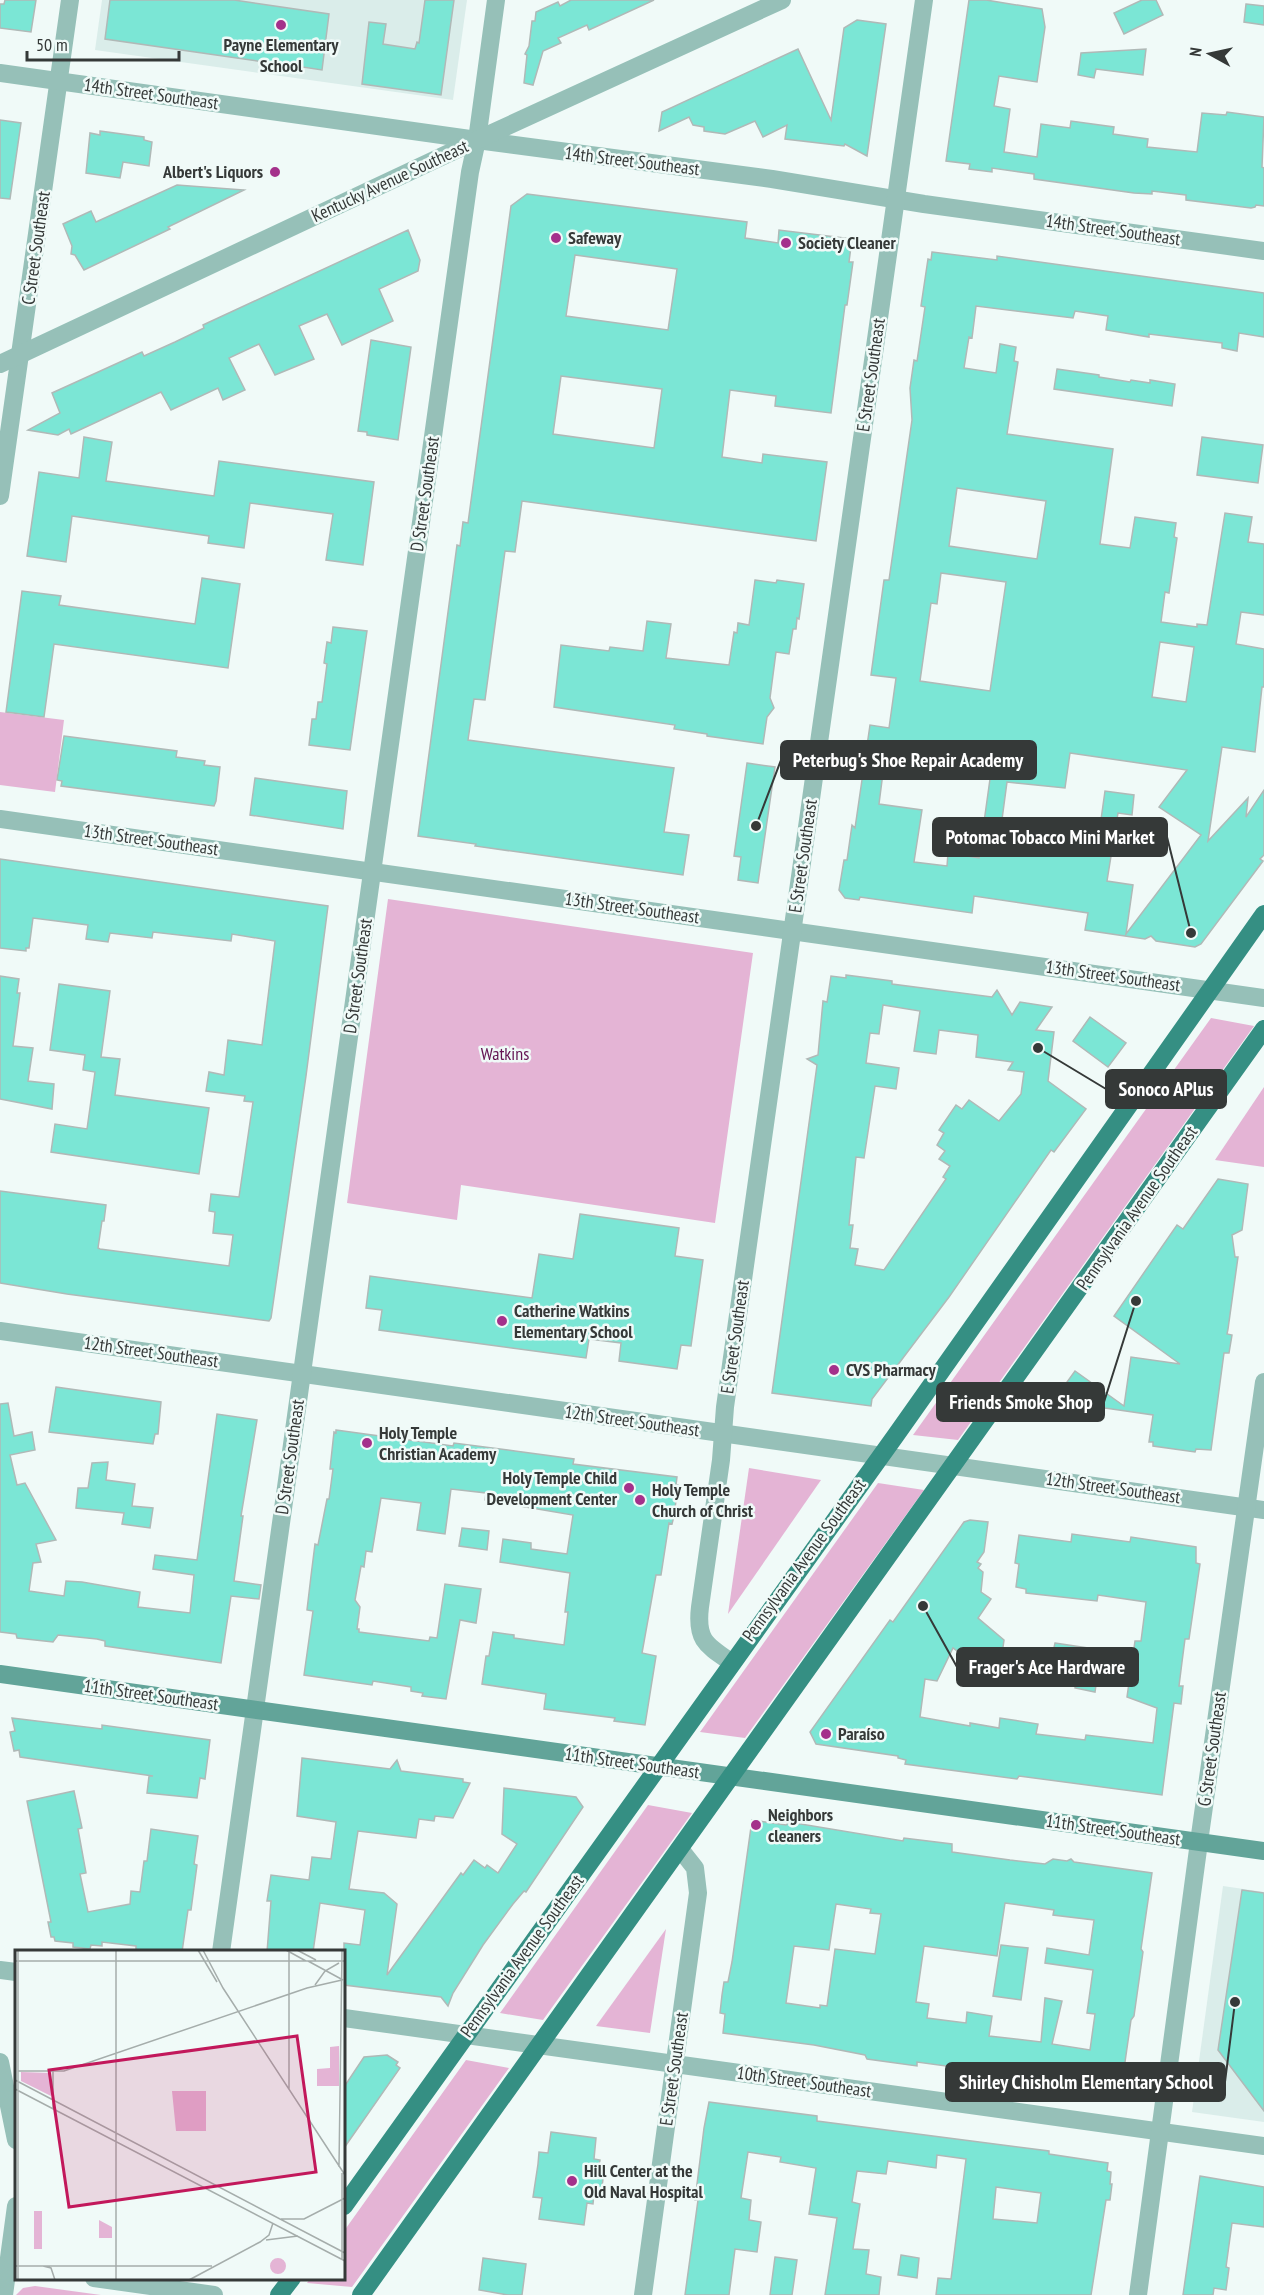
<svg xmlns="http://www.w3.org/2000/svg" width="1264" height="2295" font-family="'PT Sans Narrow',sans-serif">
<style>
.built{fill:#daedea}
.green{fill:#e4b4d5}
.building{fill:#7be6d5;stroke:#b0b9b7;stroke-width:1.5;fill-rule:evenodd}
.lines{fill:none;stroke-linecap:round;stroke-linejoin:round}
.minor{stroke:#96c0b8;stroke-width:18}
.tertiary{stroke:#96c0b8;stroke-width:18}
.secondary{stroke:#62a499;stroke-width:18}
.primary{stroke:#358f83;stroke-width:18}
.poi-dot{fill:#a4318b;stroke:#f0faf8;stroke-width:2}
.labels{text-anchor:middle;stroke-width:5;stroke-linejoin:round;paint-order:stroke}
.poi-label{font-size:18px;font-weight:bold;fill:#353938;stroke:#f0faf8;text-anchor:start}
.street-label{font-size:18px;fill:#353938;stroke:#f0faf8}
.park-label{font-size:18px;fill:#631352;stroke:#f0faf8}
.inset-road{fill:none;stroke:#a5adab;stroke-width:1.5}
.view{fill:#c2185b;fill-opacity:0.15;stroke:#c2185b;stroke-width:3}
.inset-edge{fill:none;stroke:#353938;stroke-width:3}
.leader{fill:none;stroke:#353938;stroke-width:2}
.callout-dot{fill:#353938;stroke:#f0faf8;stroke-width:2}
.callout{fill:#353938;stroke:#353938;stroke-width:2}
.callout-label{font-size:20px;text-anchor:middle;font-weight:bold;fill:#fff}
</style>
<rect width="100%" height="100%" fill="#f0faf8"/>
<g class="built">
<path d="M102,0H467L453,100L95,50Z"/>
<path d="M1223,1886L1264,1892V2122L1192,2112Z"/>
</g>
<g class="green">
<path d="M0,712L64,720L55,792L0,785Z"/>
<path d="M388,899L753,953L715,1223L461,1185L457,1220L347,1203Z"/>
<path d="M1211,1018L1254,1026L958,1440L913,1435Z"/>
<path d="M1264,1087V1167L1215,1160Z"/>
<path d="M749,1468L821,1480L728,1614Z"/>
<path d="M878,1483L924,1490L745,1738L700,1732Z"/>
<path d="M648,1805L692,1813L543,2020L500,2013Z"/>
<path d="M666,1929L650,2033L596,2026Z"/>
<path d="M466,2060L509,2068L352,2287L307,2283L310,2279L344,2278V2231Z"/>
<path d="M35,2286L101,2295H16L23,2288Z"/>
</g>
<g class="building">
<path d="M5,0H36L31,32L0,28V4H4Z"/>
<path d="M110,0H234L329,14L322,70L303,67L302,71L284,69L285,65L105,39Z"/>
<path d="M425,0H454L441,95L362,84L369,22L386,24L383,44L415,49L417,42L419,43Z"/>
<path d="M571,0H654L589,30L587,25L558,38L561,43L543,51L533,85L524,83L527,55L525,54L529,46L532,21H535L536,12L558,2L560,6Z"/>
<path d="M969,0H986L1042,9L1045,27L1037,82L999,76L994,106L1010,109L1004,152L1037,157L1041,124L1070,128L1071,121L1114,127L1113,134L1148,139L1147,147L1197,152L1202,113L1226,115L1227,112L1264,117L1262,167L1264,168V206L1256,205L1255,207L1251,208L1186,200V195L1152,191V194L1134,193L1034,179V174L992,168V172L969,169L970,164L946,161Z"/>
<path d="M1142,0H1156L1163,15L1124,34L1114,13Z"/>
<path d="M1246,4L1264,6V25L1244,22Z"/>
<path d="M857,20L886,24L867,156L845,144L844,146L785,139L787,125L763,137L755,121L725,134L704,131V127L693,125L689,117L659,131L662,112L798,49L831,120L844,28Z"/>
<path d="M1146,49L1143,75L1096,69L1094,78L1078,75L1081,53Z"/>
<path d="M0,120L21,123L10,199L0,198Z"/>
<path d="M100,131L144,137V140L152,142L149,166L123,162L120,178L86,173L90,133L100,135Z"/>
<path d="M177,185L244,190L168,227L170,229L84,270L75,255L71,254L72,246L63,224L91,211L96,222Z"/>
<path d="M527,194L747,222L745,238L778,243L779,230L852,239L849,262H853L847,305H845L831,413L775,406L776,396L730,390L722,457L762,463L763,454L827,462L816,541L522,501L515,552L505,551L485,700L474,699L468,740L674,768L664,832L689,835L683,875L475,846L476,844L418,836L457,545L460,546L463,522L468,523L511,206ZM575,255L677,269L668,330L566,316ZM561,376L662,389L654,448L553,434Z"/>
<path d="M408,230L420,260L418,271L379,289L393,321L342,345L327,314L299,326L314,359L275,375L259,344L229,358L245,390L223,400L218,388L171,410L161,392L71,434L69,429L58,435L28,430L60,413L52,393L142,352L144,356L175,342L204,328L203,325Z"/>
<path d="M932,252L997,260V256L1264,293V337L1239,333L1237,351L1222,348V343L1149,334V337L1106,330L1108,316L1075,311L1073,318L976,306L972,338L969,337L964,368L996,373L1000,344L1016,347L1014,361L1018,362L1007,434L1113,449L1100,544L1130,548L1135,517L1176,523L1174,537L1177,538L1169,593L1165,592L1161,622L1197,627V624L1207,625L1225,513L1252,517L1248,542L1264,544V615L1241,612L1236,644L1264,649V687H1262L1255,752L1222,747L1208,841L1248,798L1246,817L1264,790V855L1260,859L1263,861L1201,944L1195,947L1156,941L1151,936L1145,939L1085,930L1088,913L974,896L972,913L860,897L859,900L845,898L839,890L844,860H847L852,825L855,828L870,725L889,728L896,678L871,675L884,580H889L912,420L910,388L914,360L917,361L925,307L921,306L928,259L931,260ZM957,488L1046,501L1037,559L949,546ZM941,573L1006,582L990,691L920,681L931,603L937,604ZM1160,642L1194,647L1186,702L1152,697ZM1070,753L1187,770L1159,807L1201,835L1126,934L1133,885L1107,881L1118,813L1132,815L1134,795L1105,791L1096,855L999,842L1007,782L1065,788ZM884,765L990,779L979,858L948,853L947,866L914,862L922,810L879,804Z"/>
<path d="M371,340L411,347L398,440L367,435V432L358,431Z"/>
<path d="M1057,369L1099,375V377L1130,382L1131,380L1150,383V380L1175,384L1172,406L1054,389Z"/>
<path d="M84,437L112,442L106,481L214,496L219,461L374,482L363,565L326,560L333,514L250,503L244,548L208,543L209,536L72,516L66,562L27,556L39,472L79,478Z"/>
<path d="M1202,437L1263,445L1258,483L1197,475Z"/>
<path d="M202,578L240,584L228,668L54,644L44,717L6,712L22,591L61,596L59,605L195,624Z"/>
<path d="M755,580L776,583L777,580L804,584L799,619L797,618L796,629H793L789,654L776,652L770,698L774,708L767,717L763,744L707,736V734L674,729L675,725L554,707L561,645L609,651L610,647L643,651L647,621L671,624L666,658L729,665L734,632L737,633L738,623L749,625Z"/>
<path d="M333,627L367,631L350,750L309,745L312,719H316L318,702H322L327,664L324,663L327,642L331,643Z"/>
<path d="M64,736L177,751L176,757L205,761L204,765L220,767L216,801L214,806L61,786L62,781L57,780Z"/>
<path d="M747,763L775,767L758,883L738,880L741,857L734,856Z"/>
<path d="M255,778L347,791L343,829L250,815Z"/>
<path d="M0,859L328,906L306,1076L271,1318L269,1321L67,1294L0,1283V1191L106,1205L104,1221H102L98,1248L100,1249L229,1266L233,1235L213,1233L215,1212L209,1211L211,1194L239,1197L253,1102L244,1101L245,1096L206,1091L209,1072L224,1075L228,1040L262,1045L275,941L232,934L231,941L153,932L152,938L110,933L108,942L86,939L88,925L33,918L29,948H26V951L0,948Z"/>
<path d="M846,975L892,981V984L992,997L997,990L1012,1015L1020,1002L1052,1007L1036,1030L1054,1032L1048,1081L1086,1109L1054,1152L1051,1150L949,1297L872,1399L871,1406L772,1393L817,1065L807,1059L818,1055L823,1001L827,1002L831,976L846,978ZM883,1005L920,1011L914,1051L936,1054L939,1030L978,1035L976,1057L1013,1062L1008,1070L1024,1072L1021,1094L999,1121L969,1100L962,1109L956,1105L939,1130L944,1133L937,1145L945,1151L939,1159L950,1166L943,1177L946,1179L884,1270L855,1265L858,1249L850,1248L853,1225H849L856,1157L864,1158L875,1086L896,1089L899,1068L866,1063L870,1033L879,1034Z"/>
<path d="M0,976L19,979L17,993H20L13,1046L33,1048L28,1081L54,1084L52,1109L0,1099Z"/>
<path d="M59,984L110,991L101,1057L120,1059L115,1095L209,1108L199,1174L51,1152L55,1124L87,1129L95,1072L83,1070L85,1055L50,1050Z"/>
<path d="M1090,1017L1126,1043L1108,1067L1073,1041Z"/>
<path d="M1218,1179L1248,1184L1242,1230L1232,1235L1235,1257H1238L1228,1329L1227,1334L1232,1335L1229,1353H1224L1211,1450L1196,1449L1195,1452L1153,1446V1442H1149L1153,1415L1105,1408L1096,1420L1059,1393L1075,1371L1124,1406L1131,1357L1180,1364L1114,1316L1177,1225L1183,1229Z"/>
<path d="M580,1214L679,1228L675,1256L703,1260L691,1346L681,1345L677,1369L619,1361L621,1343L589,1339L586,1358L379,1330L382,1310L366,1308L370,1276L532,1298L539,1254L573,1259Z"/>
<path d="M56,1387L161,1402L158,1434H155L153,1444L49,1432Z"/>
<path d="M8,1403L14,1436L32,1432L35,1450L10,1455L17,1485L25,1483L56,1540L36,1544L41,1562L33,1563L29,1591L64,1596L66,1581L82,1582L140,1592L138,1607L190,1613L194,1575L153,1569L155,1555L197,1560L217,1414L257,1420L241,1516H243L234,1581L261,1585L259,1599L231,1596L221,1663L105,1646V1641L97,1639L58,1635L53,1642L17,1638L16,1634L0,1632V1404Z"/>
<path d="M336,1430L453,1446L454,1443L515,1451L574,1459L573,1464L677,1477L676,1485H678L674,1516L672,1524L669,1523L661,1575H656L642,1653L656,1656L645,1725L614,1721L615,1718L544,1709L546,1694L482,1684L486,1656H489L493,1632L514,1635V1638L564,1645L568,1612H565L570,1573L500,1562L503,1539L531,1543V1549L567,1554L573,1515L485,1500L486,1493L451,1489L445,1534L417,1530L421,1503L381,1498L372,1552L366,1551L364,1567L361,1566L355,1600L360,1607L357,1629H359V1632L429,1641L430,1637L437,1638L445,1584L481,1589L476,1623L460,1620L446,1699L422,1696L423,1693L411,1691V1687L373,1681L372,1685L304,1675L313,1611L307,1610L311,1576L315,1544L318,1545L327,1499H329L333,1469H330L334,1432L336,1433Z"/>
<path d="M108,1462L106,1480L135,1484L132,1506L153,1508L150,1528L122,1524L124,1513L76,1508L78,1488H88L92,1463Z"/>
<path d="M970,1520L988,1522L984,1552L977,1562L981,1564L978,1568L983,1572L981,1592L991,1599L978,1618L1004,1640L998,1682L953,1648L937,1681L925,1679L920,1717L970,1726V1723L999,1728L1000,1718L1038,1724L1036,1734L1085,1740L1086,1735L1153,1743L1157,1708L1127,1697L1135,1641H1141L1146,1602L1098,1595L1097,1601L1026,1593V1589L1016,1587L1019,1564L1015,1563L1019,1535L1071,1542L1072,1534L1130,1542L1131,1537L1196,1547V1563L1200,1564L1189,1639H1185L1182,1662L1179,1686H1183L1181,1704L1174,1703L1162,1795L1019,1776L1017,1779L905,1764L906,1760L898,1758V1756L816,1744L810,1732L890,1620L893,1622L964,1522Z"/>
<path d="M462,1528L489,1531L487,1550L459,1546Z"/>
<path d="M1055,1643L1101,1650L1095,1692L1075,1688L1077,1674L1057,1673V1671L1049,1670Z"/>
<path d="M12,1718L102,1729V1725L210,1740L205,1779L200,1778L197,1798L147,1793L149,1776H153L20,1757L19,1750L14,1751L10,1732L15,1731Z"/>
<path d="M302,1758L390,1769L397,1760L401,1771L463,1779V1782L470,1783L453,1818L435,1816L434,1821L419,1819L416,1838L358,1831L349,1889L384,1893L397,1904L387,1975L461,1873L463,1875L474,1860L485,1868L487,1865L498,1873L517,1844L502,1834L504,1788L576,1797L583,1807L526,1892L524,1891L513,1904L483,1945L453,1993L448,2006L441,1997L344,1985V1943L360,1945L365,1910L320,1903L313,1952H267L271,1901H267L271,1875L309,1880L312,1857L331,1859L336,1822L297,1816Z"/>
<path d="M74,1791L82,1828L78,1829L86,1873L80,1874L88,1912L130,1904L131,1891L140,1892L144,1861H147L151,1829L198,1836L194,1864L197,1865L191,1910H188L182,1952H136V1946L102,1942V1946L91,1945L90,1949L73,1947V1943L55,1941L54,1937H51L48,1922H51L27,1801Z"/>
<path d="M752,1820L786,1825L789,1822L903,1841L904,1838L952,1844V1852L1010,1860L1045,1864L1053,1859L1067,1861L1071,1859L1074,1862L1152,1873L1141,1949L1143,1952L1134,2016L1131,2020L1121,2090L917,2062V2066L867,2059L865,2055L814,2045L723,2033L725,2014L720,2013L722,1995L724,1982H728L732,1962ZM1005,1903L1054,1910L1053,1915L1094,1920L1089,1955L1047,1948L1045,1963L1093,1970L1087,2013L1095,2014L1090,2050L1052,2044L1062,2001L1045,1998L1041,2042L989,2036L992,2016L967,2012L966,2023L927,2018L929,2004L916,2002L924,1946L997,1956ZM836,1904L871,1909L870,1913L881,1914L875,1954L835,1949L827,2006L820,2005V2008L786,2003L794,1946L829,1950Z"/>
<path d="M1242,1890L1264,1893V2111L1218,2050Z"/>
<path d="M1001,1945L1028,1948L1021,2000L993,1996Z"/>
<path d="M387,2055L398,2062L396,2065L400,2068L344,2148V2087L364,2057Z"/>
<path d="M709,2102L817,2116V2121L1049,2151V2154L1108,2163L1107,2171L1111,2172L1110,2184H1112L1110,2200H1106L1091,2295H936L938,2278L951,2279L966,2159L937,2155L936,2168L888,2161L886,2174L857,2171L852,2202L860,2204L853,2249L869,2250L866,2274L881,2277L879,2295H825L837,2218L809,2214L816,2168L780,2162L781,2157L748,2152L741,2198L751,2200L749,2220L761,2222L757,2252L735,2249L729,2295H685L698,2200H695L704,2128ZM996,2187L1041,2193L1037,2223L993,2219Z"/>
<path d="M551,2132L596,2138L594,2159L600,2160L598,2170L604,2171L601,2195L594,2194L593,2204L587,2203L584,2225L539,2219L542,2198L533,2197L538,2164L539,2152L548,2153Z"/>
<path d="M1200,2176L1264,2187V2227L1232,2223L1226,2267L1229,2268L1226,2290L1214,2288L1213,2295H1183Z"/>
<path d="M901,2255L919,2258L917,2278L898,2275Z"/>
<path d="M775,2257L797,2260L792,2295H770Z"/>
<path d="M483,2258L526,2264L522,2295H508L479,2290Z"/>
</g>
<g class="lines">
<g class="minor">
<path d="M477,140L772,179L924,204L1264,251"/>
<path d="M0,496L70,0"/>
<path d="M0,819L1264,998"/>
<path d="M0,1331L1264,1510"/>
<path d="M731,1662C706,1645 696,1640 700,1607L721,1460L725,1407L924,0"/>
<path d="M221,1952L470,172L477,140L496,0"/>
<path d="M0,1970L16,1972"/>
<path d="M344,2018L1264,2146"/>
<path d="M643,2295L698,1893L695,1868L680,1849"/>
<path d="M1138,2295L1199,1842L1264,1382"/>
</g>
<g class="tertiary">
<path d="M0,73L477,140"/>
<path d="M0,364L477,140L782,0"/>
<path d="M0,2062L16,2140"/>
<path d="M94,2278L214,2295"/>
<path d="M4,2295L16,2206"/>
</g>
<path class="secondary" d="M0,1674L1264,1851"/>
<g class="primary">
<path d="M344,2206L896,1435L1264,914"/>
<path d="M279,2295L292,2278"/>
<path d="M361,2295L1264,1029"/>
</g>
</g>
<g class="poi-dot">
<circle cx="281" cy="25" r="6"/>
<circle cx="275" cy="172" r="6"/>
<circle cx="556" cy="238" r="6"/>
<circle cx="786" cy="243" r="6"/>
<circle cx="502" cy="1321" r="6"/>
<circle cx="834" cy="1370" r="6"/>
<circle cx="367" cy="1443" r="6"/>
<circle cx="629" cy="1488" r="6"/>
<circle cx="640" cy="1500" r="6"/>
<circle cx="826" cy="1734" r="6"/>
<circle cx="756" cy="1825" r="6"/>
<circle cx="572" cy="2181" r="6"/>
</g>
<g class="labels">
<g class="poi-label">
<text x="281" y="51" text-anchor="middle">Payne Elementary<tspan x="281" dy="21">School</tspan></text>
<text x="263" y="178" text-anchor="end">Albert's Liquors</text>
<text x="568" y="244">Safeway</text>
<text x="798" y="249">Society Cleaner</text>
<text x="514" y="1317">Catherine Watkins<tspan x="514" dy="21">Elementary School</tspan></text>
<text x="846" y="1376">CVS Pharmacy</text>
<text x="379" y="1439">Holy Temple<tspan x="379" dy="21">Christian Academy</tspan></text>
<text x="617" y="1484" text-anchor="end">Holy Temple Child<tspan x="617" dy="21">Development Center</tspan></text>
<text x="652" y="1496">Holy Temple<tspan x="652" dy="21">Church of Christ</tspan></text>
<text x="838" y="1740">Paraíso</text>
<text x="768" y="1821">Neighbors<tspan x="768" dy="21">cleaners</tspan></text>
<text x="584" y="2177">Hill Center at the<tspan x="584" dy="21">Old Naval Hospital</tspan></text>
</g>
<g class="street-label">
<text transform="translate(151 94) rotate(8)" y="6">14th Street Southeast</text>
<text transform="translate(632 161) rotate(7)" y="6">14th Street Southeast</text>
<text transform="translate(390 181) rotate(-25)" y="6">Kentucky Avenue Southeast</text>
<text transform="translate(1113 230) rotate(8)" y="6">14th Street Southeast</text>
<text transform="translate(36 248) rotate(-82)" y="6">C Street Southeast</text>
<text transform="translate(871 375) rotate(-82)" y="6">E Street Southeast</text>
<text transform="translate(425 494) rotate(-82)" y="6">D Street Southeast</text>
<text transform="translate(151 840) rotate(8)" y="6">13th Street Southeast</text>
<text transform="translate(803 856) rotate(-82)" y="6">E Street Southeast</text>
<text transform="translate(632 908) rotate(8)" y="6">13th Street Southeast</text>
<text transform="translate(358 976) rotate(-82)" y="6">D Street Southeast</text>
<text transform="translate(1113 976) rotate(8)" y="6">13th Street Southeast</text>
<text transform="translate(1137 1208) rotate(-55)" y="6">Pennsylvania Avenue Southeast</text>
<text transform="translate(735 1337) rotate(-82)" y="6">E Street Southeast</text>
<text transform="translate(151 1352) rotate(8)" y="6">12th Street Southeast</text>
<text transform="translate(632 1421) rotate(8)" y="6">12th Street Southeast</text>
<text transform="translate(290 1457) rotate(-82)" y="6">D Street Southeast</text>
<text transform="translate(1113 1488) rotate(8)" y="6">12th Street Southeast</text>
<text transform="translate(804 1560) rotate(-54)" y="6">Pennsylvania Avenue Southeast</text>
<text transform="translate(151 1695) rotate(8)" y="6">11th Street Southeast</text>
<text transform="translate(1212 1749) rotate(-82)" y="6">G Street Southeast</text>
<text transform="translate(632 1763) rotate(8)" y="6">11th Street Southeast</text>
<text transform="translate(1113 1830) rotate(8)" y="6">11th Street Southeast</text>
<text transform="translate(522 1956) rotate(-54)" y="6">Pennsylvania Avenue Southeast</text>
<text transform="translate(674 2069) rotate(-82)" y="6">E Street Southeast</text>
<text transform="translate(804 2082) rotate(8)" y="6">10th Street Southeast</text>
</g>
<g class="park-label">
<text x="505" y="1060">Watkins</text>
</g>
</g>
<g transform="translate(15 1950)">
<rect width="330" height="330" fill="#f0faf8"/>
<path d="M324,96V136H302V119L315,118V97ZM6,122L36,123V146L6,131ZM157,141H191V181H161ZM19,261H27V299H19ZM84,270L97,277V288H84ZM255 316a8 8 0 1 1 16 0a8 8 0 1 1-16 0Z" fill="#e4b4d5"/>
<path class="inset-road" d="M183,0L202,32M188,0L208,38L330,225M271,0L291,11M282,0L301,10M0,11H330M293,11L328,30M300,35L310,21L324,13M3,121H49L292,38L327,30M38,121V158M0,130L330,303M0,139L330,311M274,139V0M324,217L327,0M266,269H289L330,248M251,290L283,286M327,309V223M0,316H101M28,316L36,318L40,330M101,316H197M3,330V0M101,330V0M174,330L245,292L254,285L258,273"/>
<path class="view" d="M282,86L301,222L54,257L34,120Z"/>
<rect width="330" height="330" class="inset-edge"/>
</g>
<path class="leader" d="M756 826L781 760M1191 933L1167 837M1038 1048L1106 1089M1136 1301L1104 1402M923 1606L957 1667M1235 2002L1225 2082"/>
<g class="callout-dot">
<circle cx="756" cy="826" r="6"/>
<circle cx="1191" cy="933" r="6"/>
<circle cx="1038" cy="1048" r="6"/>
<circle cx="1136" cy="1301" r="6"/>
<circle cx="923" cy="1606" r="6"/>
<circle cx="1235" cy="2002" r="6"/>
</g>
<g class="callout">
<rect x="781" y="741" width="255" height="38" rx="6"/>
<rect x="933" y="818" width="234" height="38" rx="6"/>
<rect x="1106" y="1070" width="120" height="38" rx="6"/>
<rect x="937" y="1383" width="167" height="38" rx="6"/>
<rect x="957" y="1648" width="181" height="38" rx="6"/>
<rect x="946" y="2063" width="279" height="38" rx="6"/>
</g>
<g class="callout-label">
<text x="908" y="767">Peterbug's Shoe Repair Academy</text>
<text x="1050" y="844">Potomac Tobacco Mini Market</text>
<text x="1166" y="1096">Sonoco APlus</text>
<text x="1021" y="1409">Friends Smoke Shop</text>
<text x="1047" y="1674">Frager's Ace Hardware</text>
<text x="1086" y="2089">Shirley Chisholm Elementary School</text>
</g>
<g transform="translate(1210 54) rotate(278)" stroke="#f0faf8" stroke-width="4.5" paint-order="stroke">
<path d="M0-4.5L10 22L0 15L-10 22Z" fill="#353938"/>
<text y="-9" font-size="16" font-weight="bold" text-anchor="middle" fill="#353938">N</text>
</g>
<path d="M27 51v9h152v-9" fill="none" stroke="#353938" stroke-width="3"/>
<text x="36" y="51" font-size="18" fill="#353938" stroke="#f0faf8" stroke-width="4.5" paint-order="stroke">50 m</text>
</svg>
